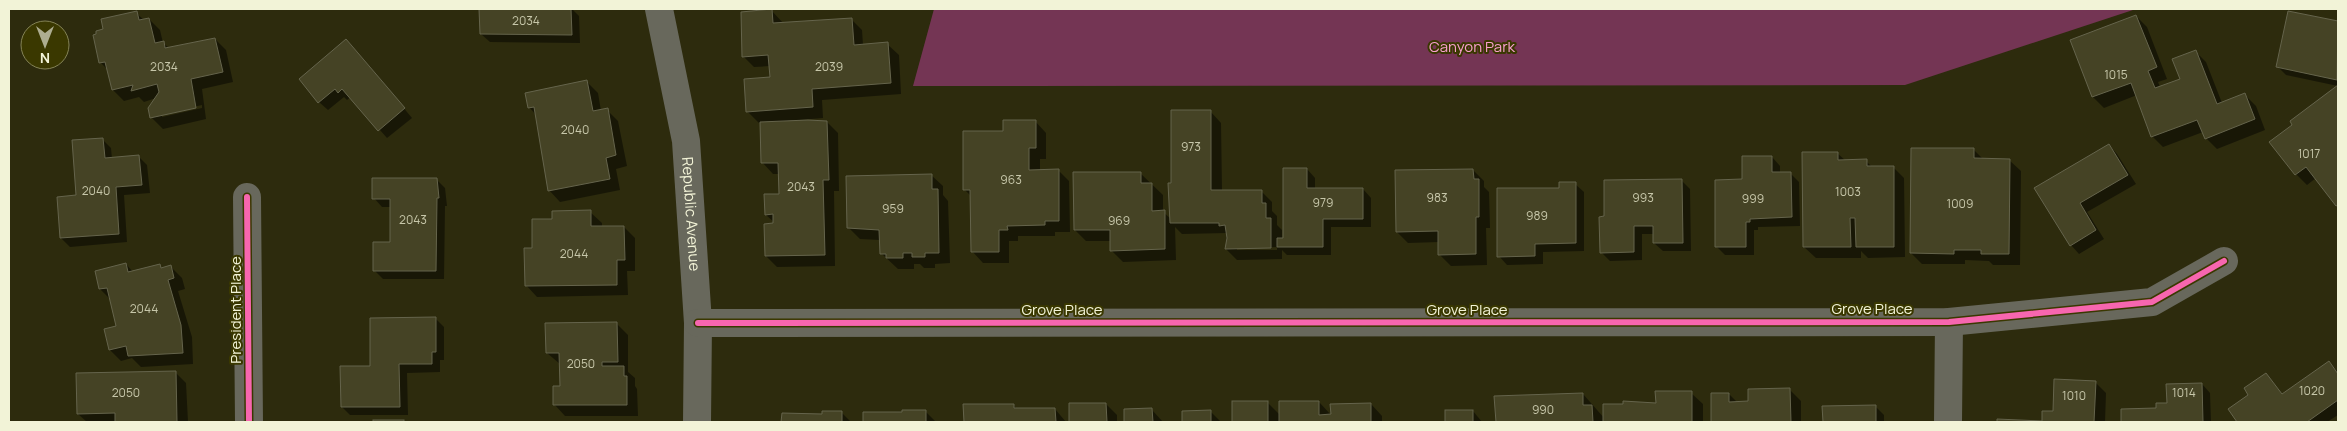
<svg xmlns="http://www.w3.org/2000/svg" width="2347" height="431" font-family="Manrope,sans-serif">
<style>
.green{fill:#743554}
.shadow{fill:#0007;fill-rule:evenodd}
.building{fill:#454325;stroke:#65644c}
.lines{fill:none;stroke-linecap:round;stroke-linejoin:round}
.street{stroke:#68685c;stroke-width:28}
.cycleway-casing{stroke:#3a3800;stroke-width:9}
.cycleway{stroke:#f766af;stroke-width:6}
.labels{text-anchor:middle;stroke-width:4;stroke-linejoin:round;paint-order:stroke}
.number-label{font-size:12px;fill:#c7c7aa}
.park-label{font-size:15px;fill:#f8a0ce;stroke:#3a3800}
.street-label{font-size:15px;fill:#f2f3d7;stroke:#3a3800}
</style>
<rect width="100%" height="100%" fill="#2d2b0d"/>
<path class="green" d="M934,9H2136L1905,85L913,86Z"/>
<g class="shadow">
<path d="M481,9H572L579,16L580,43L490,42L481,34Z"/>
<path d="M772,11L783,23L851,19L862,30L863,45L887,44L899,55L901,94L822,100L823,118L787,121V123L827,122L838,133L839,191H834L835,266L777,267L766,256L776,224L766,215L780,195V174H773L762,162V122L759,123L747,111L771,78L770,66L754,67L743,56Z"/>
<path d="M2289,12L2338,22V86L2286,75L2277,66Z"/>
<path d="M136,13L144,20L149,19L160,30L163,43L169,48L215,39L226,50L233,82L202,89L206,119L163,129L152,118L150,108L156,98L144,102L139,97L124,101L113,90L108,70L101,63L105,30ZM202,105V108L162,117V114Z"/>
<path d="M2136,16L2147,27L2167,79L2158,82L2160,87L2181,79L2195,51L2206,62L2222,103L2245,95L2256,106L2265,130L2217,149L2206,138L2203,132L2163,147L2152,136L2137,95L2104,108L2093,97Z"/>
<path d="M355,50L412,118L387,138L351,97L347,100L344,97L328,110L319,102Z"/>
<path d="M587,82L598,93L601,111L607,110L618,121L627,166L616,169L620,190L560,202L549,190L536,115L529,107Z"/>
<path d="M2338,86V206L2316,178L2307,185L2296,174L2294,125L2292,122Z"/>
<path d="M1210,111L1221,123L1222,191H1261L1272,202V211L1277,216V225L1282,230V240H1285L1307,169L1315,178V189H1363L1371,198V227H1331V255H1287L1282,250V259L1237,260L1226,249L1227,233L1182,234L1175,227L1176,260L1123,262L1112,251V241H1086L1075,230L1140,173L1163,195V212L1171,219L1172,184ZM1277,247V250H1237V248Z"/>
<path d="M1035,121L1046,133V159H1040V171L1058,170L1069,181L1070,232H1055V236H1018V241H1009V263H983L972,251L971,196L965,190L1004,132Z"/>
<path d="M102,139L111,148L112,159L139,157L147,165L150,193L124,195L127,242L70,247L61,238L58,198L78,196Z"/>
<path d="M2109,145L2117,154L2136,184L2087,212L2104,239L2079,254L2071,245L2036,188Z"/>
<path d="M1974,150L1984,160H2009L2021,171L2020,265H1993L1989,261L1965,260V264H1922L1911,253Z"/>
<path d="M1837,153L1846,161H1866L1873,168L1893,167L1904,178L1905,257L1868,258L1861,251V258H1816L1804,247Z"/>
<path d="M1772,157L1780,166V173H1790L1799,182L1800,226L1758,227V230H1754V255H1725L1717,247L1744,181Z"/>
<path d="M1473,170L1484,181V187L1489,192L1490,228H1486L1487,265L1451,266L1439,254V242L1408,243L1397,232Z"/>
<path d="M931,175L943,186V195L948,201L950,263L935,264V268H924L920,264H914V269H898L881,253L880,240L860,239L848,227Z"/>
<path d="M436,179L445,188L447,206H445L444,279H383L375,271L391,243V207H382L374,198Z"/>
<path d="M1682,181L1690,189L1691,251H1663L1654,243V234H1642V260L1610,261L1601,252Z"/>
<path d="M1575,184L1584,192V251L1543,252V264L1507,265L1499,256L1560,189Z"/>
<path d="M590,212L602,223V227H624L635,238V271H627L628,295L537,297L526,285L533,249L553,220Z"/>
<path d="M126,264L133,272L160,266L163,269L171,267L182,278L185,289L178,291L192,337L193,364L141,367L132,358L121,361L110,350L106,330L118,327L111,300L100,289Z"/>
<path d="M435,318L444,327V360H440V372L407,373L408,415H350L342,407L372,367Z"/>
<path d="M617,324L628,335V372L635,378V386L637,389L638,416H565L554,404L561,387L560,364L547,353Z"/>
<path d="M2329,363L2338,372V415L2327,422H2239L2230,409L2250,395L2266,374L2283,395Z"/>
<path d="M175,372L186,383L188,422H87L78,414Z"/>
<path d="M2095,382L2106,393L2105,422H1998V420L2043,422V413H2054Z"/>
<path d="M2202,384L2210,393L2211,422H2122V410H2157Z"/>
<path d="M1790,390L1801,401V422H1712V394H1729L1738,403H1750Z"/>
<path d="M1691,393L1703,404V422H1496L1495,397L1583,394L1605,419Z"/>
<path d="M1267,402L1280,415L1319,402L1332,416L1371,404L1382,416V422H1234L1233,403Z"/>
<path d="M1070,404H1106L1117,415V422H1070Z"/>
<path d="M1013,405L1018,410L1055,409L1066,422H965V406Z"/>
<path d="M1824,407H1876L1884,415V422H1824Z"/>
<path d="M1125,410H1152L1163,422H1125Z"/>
<path d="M925,411L936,422H865V413Z"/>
<path d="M1210,411L1221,422H1183V412Z"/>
<path d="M1446,411H1473L1482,422H1446Z"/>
<path d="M842,413L851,422H783V414L823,415Z"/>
</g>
<g class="building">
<path d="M479,9H571L572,35L480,34Z"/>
<path d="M772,9L773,23L852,18L854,45L888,42L891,83L812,89L813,107L746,112L744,79L770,77L768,55L742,57L741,12Z"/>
<path d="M137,11L139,20L149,18L155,43L164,41L165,48L215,38L223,72L191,79L196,108L150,118L148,108L159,92L157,84L131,91L133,85L112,90L105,62L99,63L93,35L96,34V31L103,29L101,19Z"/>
<path d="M2288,11L2338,21L2337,80L2276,67Z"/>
<path d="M2136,15L2157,67L2148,71L2155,88L2180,79L2172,59L2196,50L2217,104L2245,93L2255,119L2205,139L2197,120L2151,137L2131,83L2092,97L2070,40Z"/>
<path d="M346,39L405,108L378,131L342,89L338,93L335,89L318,103L299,79Z"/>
<path d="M587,80L593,111L608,108L616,155L606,158L610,179L548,191L534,107L528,108L525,93Z"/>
<path d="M2338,85V205L2336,206L2306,167L2295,175L2269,142L2292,125L2290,121Z"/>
<path d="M1171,110H1211V190H1262V203H1266V218H1271V248L1225,249L1227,238L1225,225L1219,226V223H1170L1168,183H1171Z"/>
<path d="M808,120L827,121L829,180H823L825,255L765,256L764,224L773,223V214L765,215L764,194H779L778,163H761L760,122Z"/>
<path d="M1003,120H1036V148H1029V170L1059,169V221H1045V225L1007,226L1008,230H999V252H971L970,190H963V131H1003Z"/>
<path d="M103,138L105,158L139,155L142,185L116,187L119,234L60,238L57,197L76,195L72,140Z"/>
<path d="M2109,144L2128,175L2080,203L2096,230L2070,246L2034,188Z"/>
<path d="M1911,148H1974V158L2010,159L2009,254H1981V250H1954V254L1910,253Z"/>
<path d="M1802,152H1838V160L1867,159V166H1894V247H1856L1855,218H1850L1851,247H1803Z"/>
<path d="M1742,156H1772V172H1791L1792,217L1750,219V222H1746V247H1715V180L1742,179Z"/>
<path d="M1283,168H1307V188H1363V219H1323V247H1277V238H1283Z"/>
<path d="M1473,169L1474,179H1479V217H1476V254L1438,255V231L1396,232L1395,170Z"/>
<path d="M1073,172H1141V183H1152V211L1165,210V249L1110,251V230H1074Z"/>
<path d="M932,174V189H938L939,253H925V257H912V253H903V258H886V254H880L879,230L847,228L846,176Z"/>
<path d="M372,178H437L439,198H437L436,271H373V242H390V199H372Z"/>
<path d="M1682,179L1683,243H1653V226H1634V252L1600,253L1599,217L1604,216V180Z"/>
<path d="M1559,182H1576V243L1535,244V256L1497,257V188H1559Z"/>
<path d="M591,210V226H624L625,260H617V285L525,286L524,248H532V219H552V211Z"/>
<path d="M126,263L128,272L160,264L161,268L171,265L174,278L168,280L181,325L183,353L128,356L126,346L109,350L104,329L116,326L107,288L99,289L95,271Z"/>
<path d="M436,317V352H432V364H399L400,407H341L340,366H370V318Z"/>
<path d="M617,322L618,362H602V366H624V376H627V405H553V386H560L559,353H546L545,323Z"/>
<path d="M2329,361L2338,374V400L2307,422H2237L2228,409L2248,395L2244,388L2266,373L2282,394Z"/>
<path d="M176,371L177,422H115V413L77,414L76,373Z"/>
<path d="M2054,379L2096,381L2094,422H1997V419L2042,421V411H2053Z"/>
<path d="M2202,383L2203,422H2121V409L2156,408V403H2167L2166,384Z"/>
<path d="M1790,388L1791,422H1711V393H1729V402L1748,401V389Z"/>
<path d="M1655,391H1692V422H1603V404H1623V401L1656,403Z"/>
<path d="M1583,393V405H1592L1593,422H1496L1494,396Z"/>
<rect x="1232" y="401" width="36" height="21"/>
<path d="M1279,401H1319V415L1331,414L1330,404L1371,403V422H1279Z"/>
<path d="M1069,403H1106L1107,422H1069Z"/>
<path d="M963,404H1014V408H1055L1056,422H964Z"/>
<path d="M1876,405V422H1823L1822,406Z"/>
<path d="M1152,408L1153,422H1124V409Z"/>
<path d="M902,410H926V422H863V412H902Z"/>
<path d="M1211,410V422H1182V411Z"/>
<rect x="1445" y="410" width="28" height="12"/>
<path d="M822,411H842V422H781L782,413L822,414Z"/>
<rect x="373" y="420" width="31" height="2"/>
</g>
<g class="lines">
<g class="street">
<path id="s1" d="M659,9L686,141L698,323L697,422"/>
<path d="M247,197L249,422"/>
<path d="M698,323L1949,322L2152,302L2224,261"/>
<path d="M1948,422L1949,322"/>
</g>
<g class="cycleway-casing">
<g id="cycleway">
<path d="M247,197L249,422"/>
<path d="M698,323L1949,322L2152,302L2224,261"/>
</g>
</g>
<use href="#cycleway" class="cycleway"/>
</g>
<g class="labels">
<g class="number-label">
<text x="526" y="25">2034</text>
<text x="164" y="71">2034</text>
<text x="829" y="71">2039</text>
<text x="2116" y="79">1015</text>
<text x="575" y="134">2040</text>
<text x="1191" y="151">973</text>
<text x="2309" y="158">1017</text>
<text x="1011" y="184">963</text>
<text x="801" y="191">2043</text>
<text x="96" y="195">2040</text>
<text x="1848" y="196">1003</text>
<text x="1437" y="202">983</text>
<text x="1643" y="202">993</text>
<text x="1753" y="203">999</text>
<text x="1323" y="207">979</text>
<text x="1960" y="208">1009</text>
<text x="893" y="213">959</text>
<text x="1537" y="220">989</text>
<text x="413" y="224">2043</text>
<text x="1119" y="225">969</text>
<text x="574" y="258">2044</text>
<text x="144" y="313">2044</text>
<text x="581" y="368">2050</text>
<text x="2312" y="395">1020</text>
<text x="126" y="397">2050</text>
<text x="2184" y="397">1014</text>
<text x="2074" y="400">1010</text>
<text x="1543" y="414">990</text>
</g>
<g class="park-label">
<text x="1472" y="52">Canyon Park</text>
</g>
<g class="street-label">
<text dy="5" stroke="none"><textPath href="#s1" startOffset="208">Republic Avenue</textPath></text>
<text x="1872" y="314">Grove Place</text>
<text transform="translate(236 310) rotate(-90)" y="5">President Place</text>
<text x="1062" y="315">Grove Place</text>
<text x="1467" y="315">Grove Place</text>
</g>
</g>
<rect width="2347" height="431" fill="none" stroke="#f2f3d7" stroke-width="20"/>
<g transform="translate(45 45) rotate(180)"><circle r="24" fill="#3a3800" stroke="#848356"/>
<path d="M0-4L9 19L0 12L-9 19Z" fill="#adad90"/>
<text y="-8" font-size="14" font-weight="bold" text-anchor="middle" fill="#f2f3d7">N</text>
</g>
</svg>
